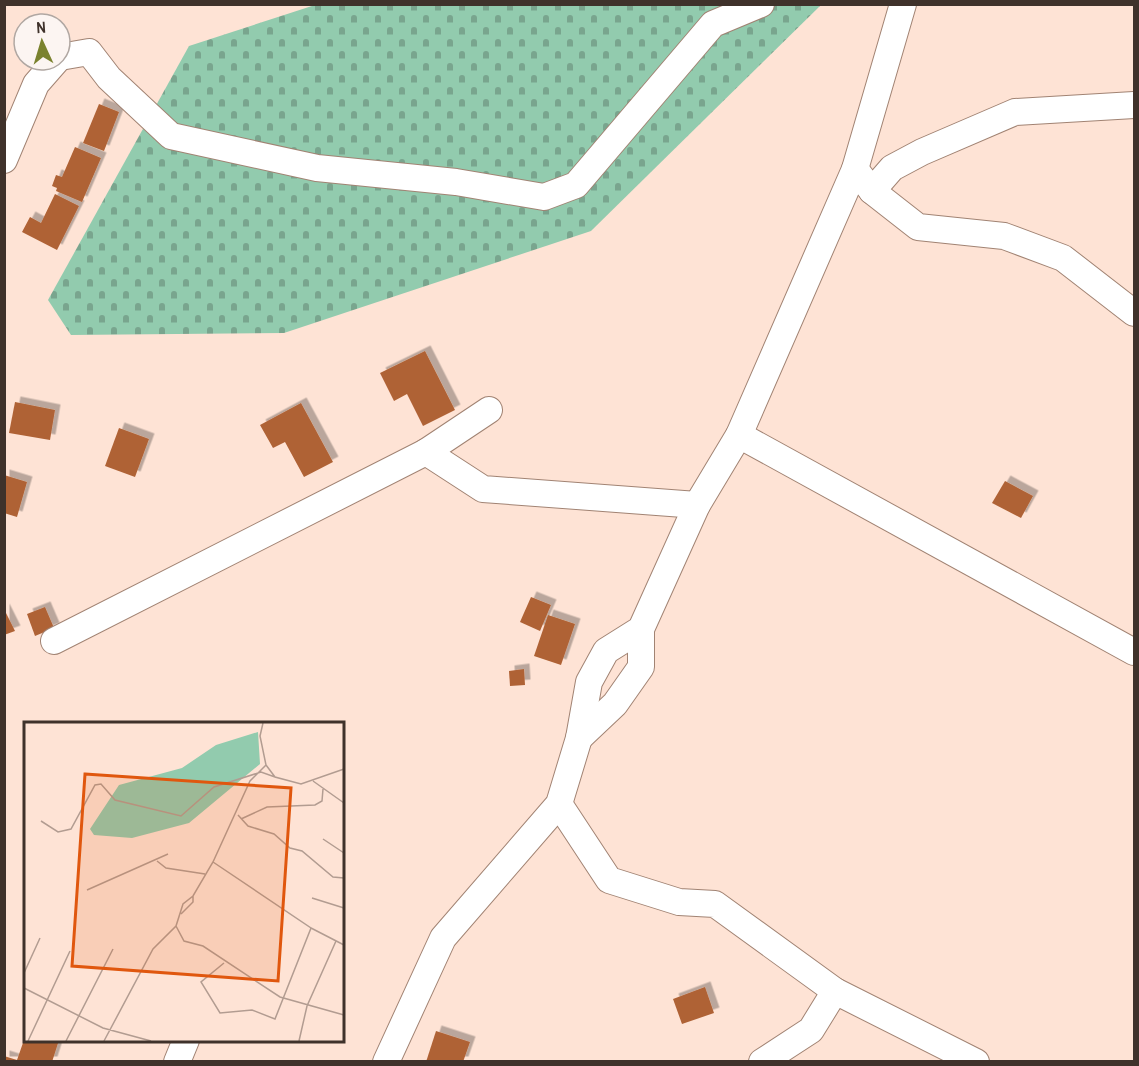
<svg xmlns="http://www.w3.org/2000/svg" width="1139" height="1066" font-family="'Archivo Narrow',sans-serif">
<style>
.cemetery{fill:url(#cemetery-stones)}
.building{fill:#af6235;filter:url(#shadow)}
.lines{fill:none;stroke-linecap:round;stroke-linejoin:round}
.minor-casing{stroke:#a18373;stroke-width:28}
.minor{stroke:#fff;stroke-width:26}
.inset-road{fill:none;stroke:#b29c91;stroke-width:1.5}
.view{fill:#e0570e;fill-opacity:0.15;stroke:#e0570e;stroke-width:3}
.inset-edge{fill:none;stroke:#3f322b;stroke-width:3}
</style>
<defs>
<pattern id="cemetery-stones" width="16" height="16" patternUnits="userSpaceOnUse" patternTransform="scale(1.5)"><rect width="16" height="16" fill="#92cbae"/><path d="M2 7V4a2 2 0 0 1 4 0v3zM10 15v-3a2 2 0 0 1 4 0v3z" fill="#79a58e"/></pattern>
<filter id="shadow"><feDropShadow dx="5.5" dy="-5.5" stdDeviation="0" flood-color="#0004"/></filter>
</defs>
<rect width="100%" height="100%" fill="#fee3d5"/>
<path class="cemetery" d="M315,5H821L591,231L284,333L71,335L48,300L189,46Z"/>
<g class="building">
<path d="M99,104L119,112L104,151L83,143Z"/>
<path d="M75,147L101,158L82,202L56,191L57,188L52,186L56,175L62,177Z"/>
<path d="M55,194L79,206L57,250L22,232L30,217L41,223Z"/>
<path d="M425,351L455,410L423,426L407,394L394,401L380,373Z"/>
<path d="M15,402L55,410L50,440L9,433Z"/>
<path d="M301,403L333,462L304,477L285,442L273,448L260,425Z"/>
<path d="M119,428L149,439L135,477L105,466Z"/>
<path d="M4,475L27,482L17,517L4,513Z"/>
<path d="M1005,481L1033,496L1021,518L992,503Z"/>
<path d="M531,597L551,605L540,631L520,622Z"/>
<path d="M45,607L54,628L35,636L27,614Z"/>
<path d="M4,609L15,631L4,635Z"/>
<path d="M548,615L575,624L561,665L534,656Z"/>
<path d="M524,669L525,685L510,686L509,671Z"/>
<path d="M705,987L714,1013L682,1024L673,999Z"/>
<path d="M436,1031L470,1042L463,1062H426Z"/>
<path d="M24,1040H59L52,1062H4V1056L17,1060Z"/>
</g>
<g class="lines">
<g class="minor-casing">
<g id="minor">
<path d="M60,57L89,52L109,78L171,136L317,168L456,182L544,197L576,185L713,24L761,4"/>
<path d="M4,160L36,84L57,60"/>
<path d="M855,169L872,191L918,227L1004,236L1063,258L1134,313"/>
<path d="M872,191L892,168L922,152L1015,112L1134,105"/>
<path d="M739,435L1134,652"/>
<path d="M426,452L483,489L697,505"/>
<path d="M54,641L426,452L489,410"/>
<path d="M579,738L615,704L641,667V629"/>
<path d="M559,804L609,880L679,902L715,904L835,991L976,1062"/>
<path d="M177,1062L186,1040"/>
<path d="M386,1062L443,938L559,804L579,738L589,682L606,651L641,629L697,505L739,435L855,169L903,4"/>
<path d="M762,1062L811,1030L835,991"/>
</g>
</g>
<use href="#minor" class="minor"/>
</g>
<g transform="translate(24 722)">
<rect width="320" height="320" fill="#fee3d5"/>
<path d="M234,10L236,42L165,101L108,116L70,113L66,107L95,63L158,46L192,23Z" fill="#92cbae"/>
<path class="inset-road" d="M242,43L251,55L277,62L320,47M289,59L320,81M214,93L224,104L250,112L266,126L278,129L309,155L320,156M217,97L243,85L291,83L298,79L299,67M17,99L34,110L47,107L71,63L77,62L91,78L157,94L190,65L237,50L251,55M299,117L320,131M133,139L142,146L181,152M189,140L287,206L251,297L228,288L196,291L177,260L200,241M63,168L144,132M288,176L320,186M157,192L169,180V174M152,204L160,219L179,224L256,275L320,293M287,206L320,223M0,251L16,216M0,266L79,306L127,319M4,319L46,229M42,319L89,227M80,319L129,227L152,204L159,182L169,174L189,140L226,59L242,43L236,14L239,1M275,319L283,284L312,219"/>
<path class="view" d="M61,52L267,66L254,259L48,244Z"/>
<rect width="320" height="320" class="inset-edge"/>
</g>
<rect width="1139" height="1066" fill="none" stroke="#3f322b" stroke-width="12"/>
<g transform="translate(42 42) rotate(356)"><circle r="28" fill="#fcf5f2" stroke="#b0a7a2" stroke-width="1.5"/>
<path d="M0-4.5L10 22L0 15L-10 22Z" fill="#7a822e"/>
<text y="-9" font-size="16" font-weight="bold" text-anchor="middle" fill="#3f322b">N</text>
</g>
</svg>
